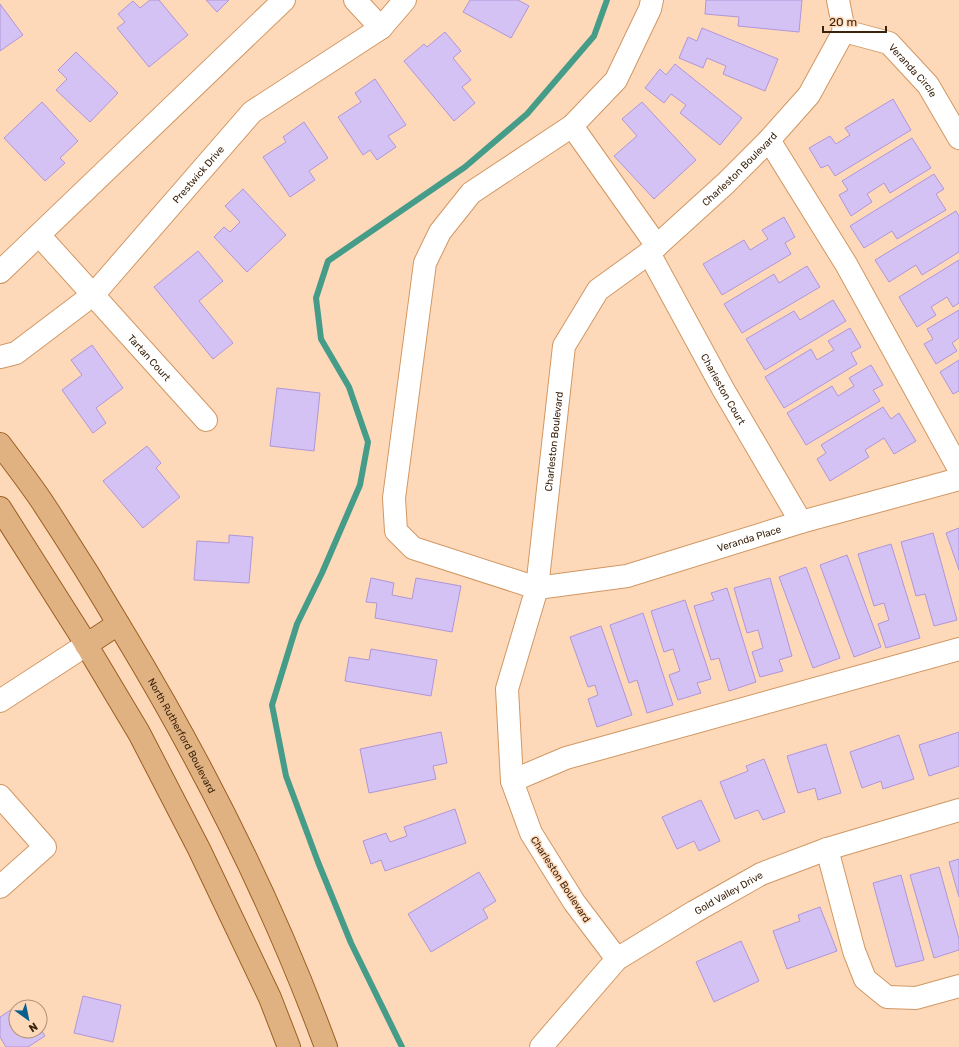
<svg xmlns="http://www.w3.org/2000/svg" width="959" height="1047" font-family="Rubik,sans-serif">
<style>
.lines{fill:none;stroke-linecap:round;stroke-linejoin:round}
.stream{stroke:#459c89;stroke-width:6}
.building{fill:#d5c2f4;stroke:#b096d8}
.minor-casing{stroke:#d19763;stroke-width:24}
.major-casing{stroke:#9a5f22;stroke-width:24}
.minor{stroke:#fff;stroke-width:22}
.major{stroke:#e1b281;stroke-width:22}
.labels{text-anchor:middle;stroke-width:3;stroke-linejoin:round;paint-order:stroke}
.street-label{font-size:10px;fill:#3a230d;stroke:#fed9b9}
</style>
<rect width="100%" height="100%" fill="#fed9b9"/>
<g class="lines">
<path class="stream" d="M402,1047L351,943L318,862L286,776L272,705L297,624L322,573L360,485L368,442L349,387L321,339L316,298L328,261L465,167L527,114L594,36L607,0"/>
</g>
<g class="building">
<path d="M150,0H159L188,35L149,67L117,28L125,22L118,14L133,1L140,8Z"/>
<path d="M206,0H229L217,12Z"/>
<path d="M470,0H518L529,6L511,38L463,12Z"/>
<path d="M706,0H802L799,32L738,26L739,17L705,14Z"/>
<path d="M0,4L23,35L0,51Z"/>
<path d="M702,28L778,59L765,91L723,74L726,66L707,58L703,68L679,58L688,37L697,41Z"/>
<path d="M445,32L461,51L453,58L471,80L462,87L475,103L454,121L404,61L424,44L427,47Z"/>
<path d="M76,52L118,93L90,122L56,90L67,79L58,70Z"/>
<path d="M675,64L742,118L720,145L680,113L686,105L671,94L664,103L645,88L660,69L666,75Z"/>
<path d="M375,79L406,125L388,136L396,147L377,160L370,150L363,155L338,117L361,102L355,93Z"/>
<path d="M893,99L911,130L835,176L828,165L821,168L809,148L830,136L836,144L850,135L845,128Z"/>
<path d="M42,102L78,141L60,158L65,163L45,181L4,138Z"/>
<path d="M642,102L696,160L654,199L614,156L637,136L622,119Z"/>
<path d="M304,122L328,158L309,171L315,180L290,197L263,157L286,142L283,137Z"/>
<path d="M912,138L931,168L890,193L884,183L867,194L872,202L851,216L839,195L848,190L842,181Z"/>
<path d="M934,174L944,189L936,194L946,210L897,239L892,231L864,248L850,226Z"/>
<path d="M243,189L286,235L247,272L214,237L224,227L230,232L240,222L225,206Z"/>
<path d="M956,211L959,216V252L922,275L916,265L889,282L875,260Z"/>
<path d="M784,217L795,237L785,243L791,254L722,295L703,264L744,240L750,250L768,239L762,230Z"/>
<path d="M198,251L223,281L199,301L233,343L213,359L154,287Z"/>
<path d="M959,260V303L953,307L947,297L931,307L936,315L917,327L899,297Z"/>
<path d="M807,266L820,287L742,333L724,304L774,274L779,283Z"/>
<path d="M833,300L846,321L765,370L746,339L794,311L800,320Z"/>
<path d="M959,310V338L952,343L957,351L936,364L924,344L933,339L927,329Z"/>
<path d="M850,328L861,347L851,353L857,364L784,408L765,377L811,349L817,360L834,350L828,341Z"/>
<path d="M92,345L123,388L96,408L106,423L93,433L62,390L82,375L71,360Z"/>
<path d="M959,360V391L953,394L940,372Z"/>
<path d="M871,365L883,385L873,390L880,401L806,445L787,413L832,386L838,396L854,386L849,378Z"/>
<path d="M277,388L320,393L314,451L270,446Z"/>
<path d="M883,407L891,419L899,413L916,441L894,454L884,438L865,450L869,457L830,481L817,459L826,453L821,445Z"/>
<path d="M147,446L161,463L156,468L180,497L143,528L103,481Z"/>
<path d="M959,528V570L946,533Z"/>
<path d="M933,533L957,620L934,626L925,594L916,596L901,542Z"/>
<path d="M229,535L253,537L249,583L194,580L197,541L229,543Z"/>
<path d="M891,544L920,638L886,648L878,624L889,620L884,603L874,606L858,554Z"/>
<path d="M847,555L881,647L854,657L820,565Z"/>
<path d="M806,567L840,658L813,668L779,577Z"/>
<path d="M371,578L394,583L392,595L412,599L416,578L461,586L452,632L375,618L377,603L366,602Z"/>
<path d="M770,578L792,656L779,660L783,671L760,677L752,652L763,648L758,630L747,633L734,588Z"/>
<path d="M727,588L756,682L729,691L719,658L711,660L694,606L714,600L711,593Z"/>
<path d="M685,600L711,679L697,683L701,693L678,700L669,675L680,671L673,649L664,652L651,611Z"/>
<path d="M643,613L673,705L647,713L637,680L629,683L610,625Z"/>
<path d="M601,626L632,715L597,727L588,699L598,695L595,685L588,687L570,637Z"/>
<path d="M371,649L437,660L431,696L345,681L349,657L369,660Z"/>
<path d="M441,732L447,763L433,766L436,779L369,793L360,749Z"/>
<path d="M959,732V766L929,776L919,745Z"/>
<path d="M899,735L914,779L883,789L881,781L862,788L850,752Z"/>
<path d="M826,744L841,793L818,800L815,788L798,793L787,756Z"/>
<path d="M764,759L785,812L763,820L758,810L735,819L720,782L748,771L746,766Z"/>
<path d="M701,800L720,841L699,851L694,841L677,849L662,817Z"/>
<path d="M455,809L466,843L385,871L381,860L371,864L363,841L386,833L390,842L407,836L404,827Z"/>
<path d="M959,859V897L949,862Z"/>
<path d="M939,867L959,939V950L934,958L910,875Z"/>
<path d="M479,872L496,901L483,909L488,918L431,952L408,914Z"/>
<path d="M901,875L924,960L896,967L873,883Z"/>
<path d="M820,907L837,951L787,969L773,931L800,921L798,915Z"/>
<path d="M741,941L759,981L714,1002L696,962Z"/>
<path d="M83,996L121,1005L113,1042L74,1033Z"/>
<path d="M23,1002L26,1007H16V1031H40V1028L45,1036L28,1047H6L0,1037V1017Z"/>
</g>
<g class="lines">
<g class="minor-casing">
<g id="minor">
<path d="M355,0L381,28"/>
<path id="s1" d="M652,0L650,9L616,80L572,126L471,193L440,232L425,263L394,498L396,531L413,548L537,588L627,576L801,522L959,479"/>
<path id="s2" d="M844,31L889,43L928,85L959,138"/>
<path d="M572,126L657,246"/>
<path d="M769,140L846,264L959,469"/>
<path id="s3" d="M39,235L206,420"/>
<path id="s4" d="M649,253L723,389L801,522"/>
<path d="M0,272L284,0"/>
<path id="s5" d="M0,357L16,353L94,294L252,112L381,28L405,0"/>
<path d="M0,701L86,645"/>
<path d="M512,781L566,758L959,649"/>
<path d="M0,796L45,847L0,887"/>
<path d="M827,849L854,951L865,979L887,997L916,998L959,986"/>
<path id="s6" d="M617,959L574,902L531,833L512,781L507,689L537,588L564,346L598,290L649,253L726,183L769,140L809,95L844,31L838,0"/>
<path id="s7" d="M541,1047L617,959L694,912L761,874L827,849L959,810"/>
</g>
</g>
<g class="major-casing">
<g id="major">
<path id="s8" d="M0,444C14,463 28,481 41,500C70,544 98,589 125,635C204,766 273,903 326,1047"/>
<path d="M0,508L78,631L139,733L199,849L270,998L289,1047"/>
<path d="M86,645L118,624"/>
</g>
</g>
<use href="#minor" class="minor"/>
<use href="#major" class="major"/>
</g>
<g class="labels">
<g class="street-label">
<text dy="4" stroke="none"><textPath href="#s2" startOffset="83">Veranda Circle</textPath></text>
<text dy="4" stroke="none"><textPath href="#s6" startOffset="901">Charleston Boulevard</textPath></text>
<text dy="4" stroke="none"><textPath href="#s5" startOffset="273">Prestwick Drive</textPath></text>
<text dy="4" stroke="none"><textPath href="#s3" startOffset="165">Tartan Court</textPath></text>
<text dy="4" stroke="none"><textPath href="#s4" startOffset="155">Charleston Court</textPath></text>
<text dy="4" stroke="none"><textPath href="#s6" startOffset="553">Charleston Boulevard</textPath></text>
<text dy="4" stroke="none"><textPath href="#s1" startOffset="1000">Veranda Place</textPath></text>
<text dy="4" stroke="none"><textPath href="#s8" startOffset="344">North Rutherford Boulevard</textPath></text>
<text transform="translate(561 879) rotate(57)" y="4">Charleston Boulevard</text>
<text dy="4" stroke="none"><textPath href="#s7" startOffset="246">Gold Valley Drive</textPath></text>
</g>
</g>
<g transform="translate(28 1019) rotate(147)"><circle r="19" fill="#fed9b9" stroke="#b09074"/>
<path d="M0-3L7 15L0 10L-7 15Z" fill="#075f90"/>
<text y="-6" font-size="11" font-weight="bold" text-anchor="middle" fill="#3a230d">N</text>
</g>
<path d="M823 26v6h63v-6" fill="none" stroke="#3a230d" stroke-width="2"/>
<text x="829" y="26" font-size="12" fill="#3a230d" stroke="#fed9b9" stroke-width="3" paint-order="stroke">20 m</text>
</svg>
